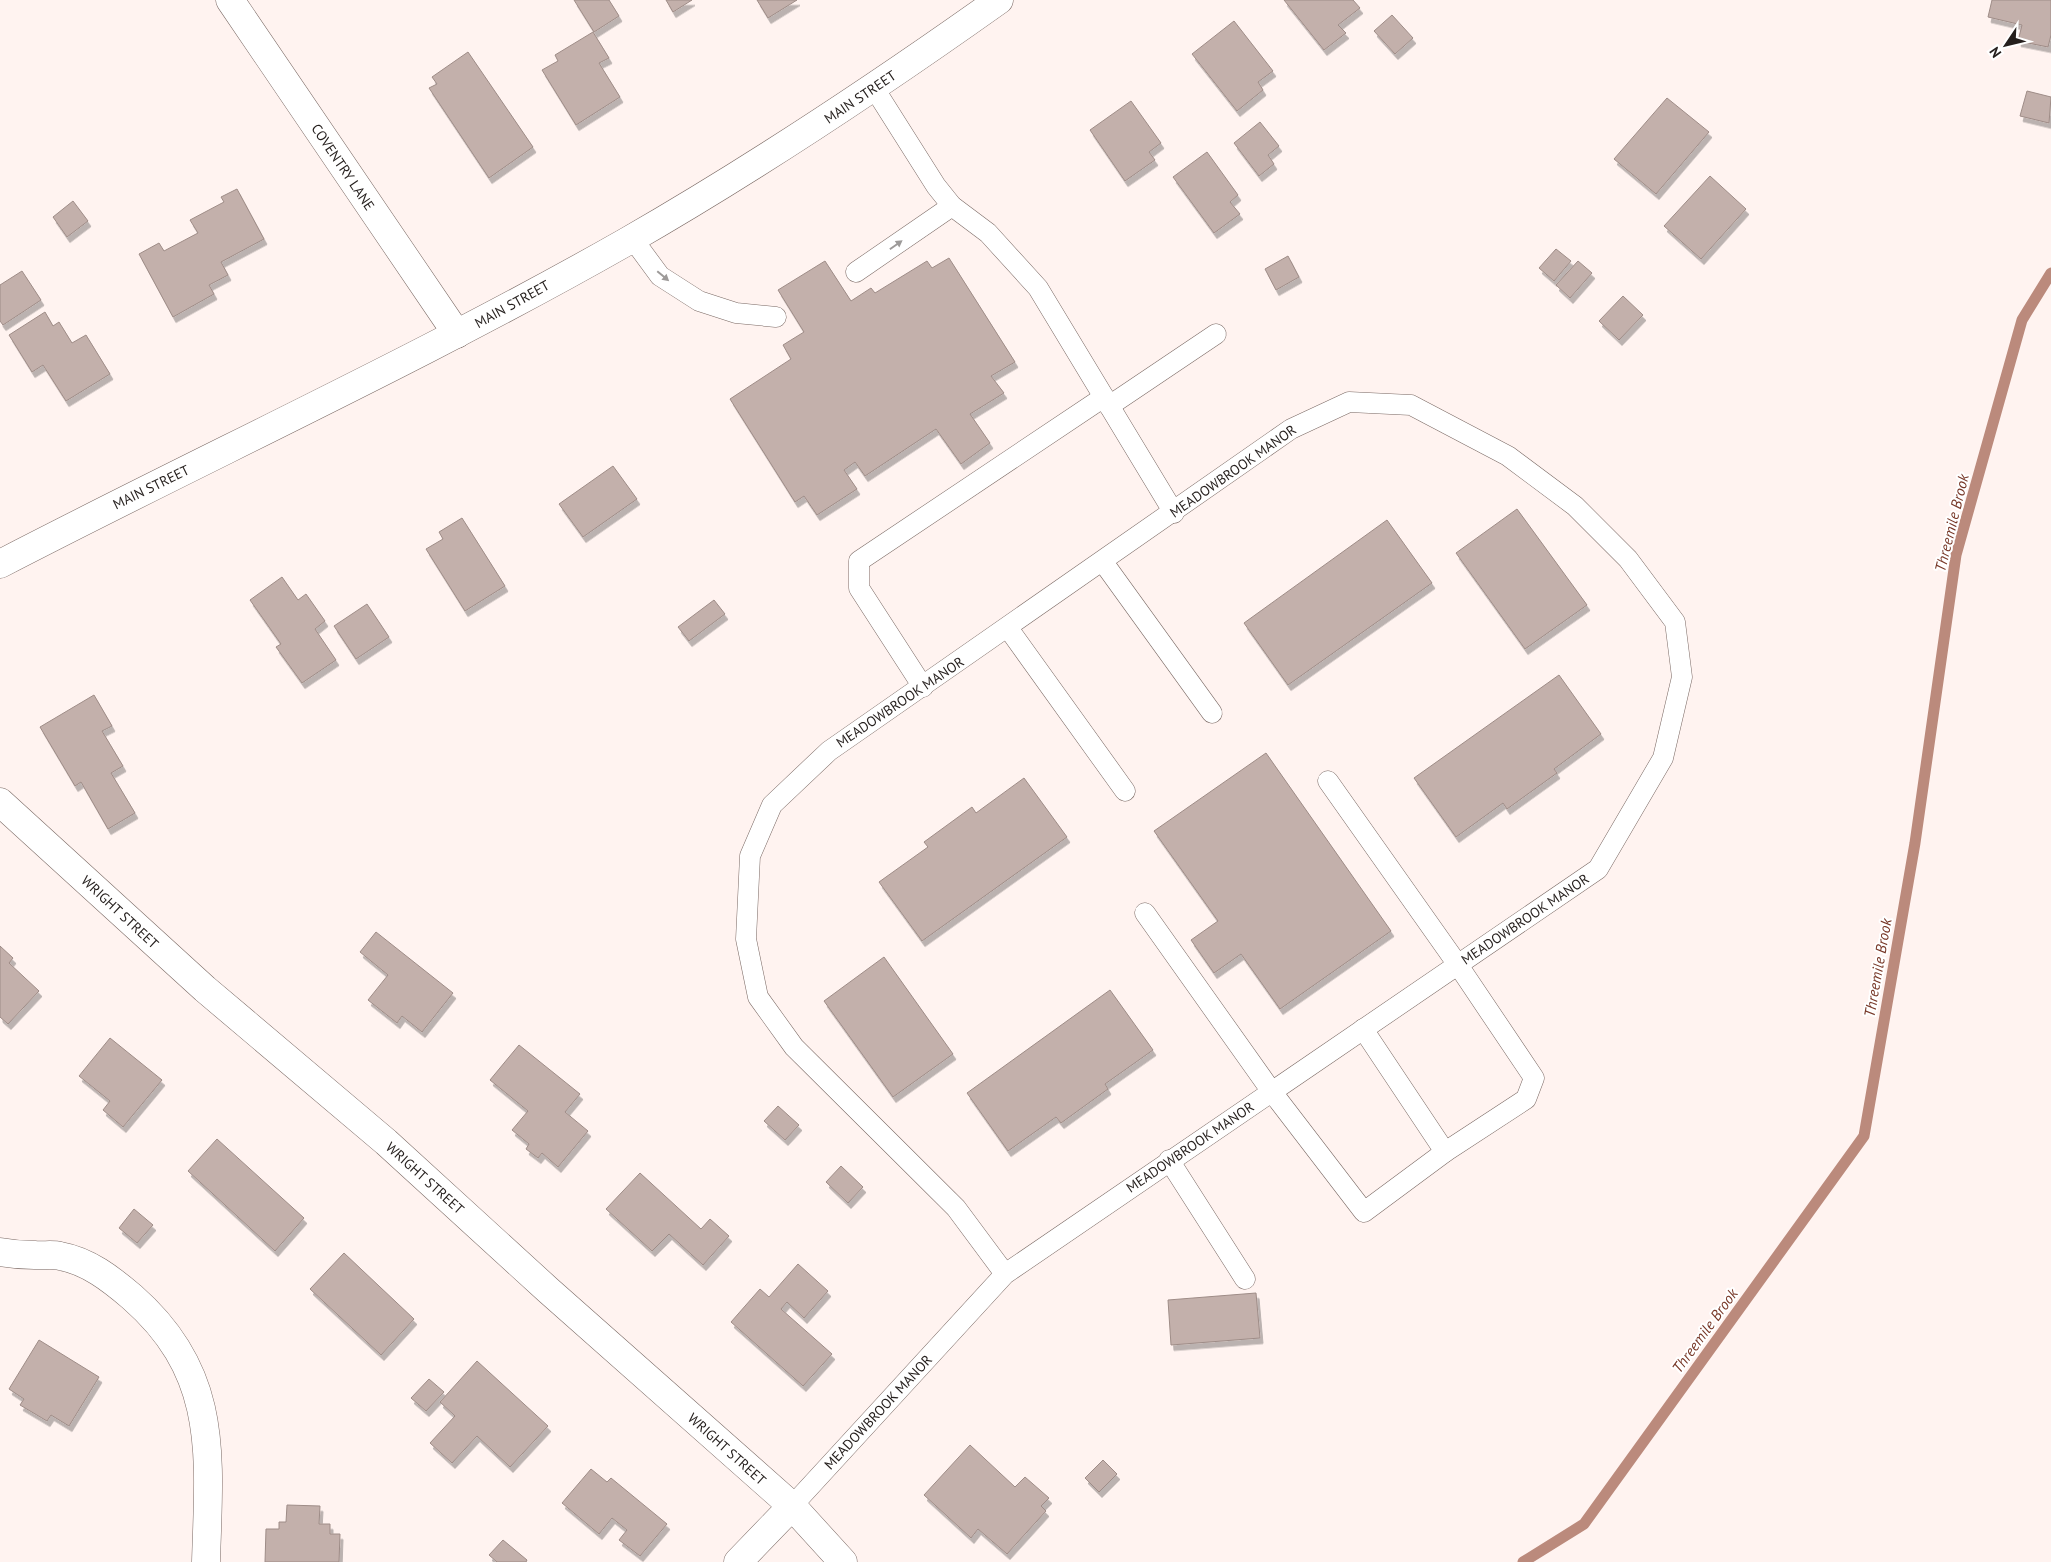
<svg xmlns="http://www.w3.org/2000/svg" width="2051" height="1562" font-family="'PT Sans',sans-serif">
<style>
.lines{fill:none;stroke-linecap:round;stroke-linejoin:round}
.stream{stroke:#bb8a7c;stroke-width:11}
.building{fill:#c3b0ab;stroke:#9e8c87;filter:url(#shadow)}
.service-casing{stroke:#7a6964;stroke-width:21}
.minor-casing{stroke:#7a6964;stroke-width:29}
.secondary-casing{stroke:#7a6964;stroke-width:29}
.service{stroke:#fff;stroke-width:20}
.minor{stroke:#fff;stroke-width:28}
.secondary{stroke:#fff;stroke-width:28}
.oneway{fill:#9d9a99}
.labels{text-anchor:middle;stroke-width:4;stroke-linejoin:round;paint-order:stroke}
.street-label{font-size:14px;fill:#251f1d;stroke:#fff}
.water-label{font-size:15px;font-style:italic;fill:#773727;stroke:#fff}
</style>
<defs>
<filter id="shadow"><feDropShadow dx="3" dy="5.5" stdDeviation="0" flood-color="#0004"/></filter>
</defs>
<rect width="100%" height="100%" fill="#fff3f0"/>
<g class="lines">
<path class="stream" d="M1523,1562L1584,1524L1864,1136L1915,843L1956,555L2022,320L2051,273"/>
</g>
<g class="building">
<path d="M574,0H609L619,16L594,32Z"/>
<path d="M666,0H692L673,12Z"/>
<path d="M757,0H797L768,18Z"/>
<path d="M1284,0H1353L1360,8L1338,25L1346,33L1324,50Z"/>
<path d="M1992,0H2051V35L2048,47L2018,41L2022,25L1988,17Z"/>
<path d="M1392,15L1413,38L1395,54L1374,31Z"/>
<path d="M1234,21L1273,71L1258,82L1263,90L1237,111L1192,54Z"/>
<path d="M593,32L609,58L599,63L620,97L576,125L542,70L558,61L555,55Z"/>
<path d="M468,52L533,147L489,178L429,88L437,84L432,77Z"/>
<path d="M2027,91L2051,97L2049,123L2020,116Z"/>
<path d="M1667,98L1709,132L1656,194L1614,159Z"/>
<path d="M1131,101L1161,143L1149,152L1155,160L1125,181L1090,130Z"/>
<path d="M1260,122L1279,146L1268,155L1274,164L1259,176L1234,143Z"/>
<path d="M1207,152L1238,195L1230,202L1240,214L1214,233L1173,177Z"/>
<path d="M1710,176L1746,209L1701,259L1664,226Z"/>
<path d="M237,189L264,239L221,262L228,275L209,285L214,294L173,317L139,254L159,243L164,251L198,233L190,220L224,202L221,197Z"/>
<path d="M73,201L88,221L67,237L53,217Z"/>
<path d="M1556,249L1571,261L1554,281L1539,268Z"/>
<path d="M1288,256L1299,277L1276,290L1265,269Z"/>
<path d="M949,258L1015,362L991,376L1004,393L970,414L990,443L961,464L936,429L865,476L855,462L844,470L857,489L817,515L804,496L795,502L730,399L791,359L783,345L804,332L778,290L825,261L851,301L871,288L875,293L927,261L932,268Z"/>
<path d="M1578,261L1592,273L1570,298L1556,285Z"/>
<path d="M22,271L41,300L3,325L0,321V285Z"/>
<path d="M1623,296L1643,315L1619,340L1599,321Z"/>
<path d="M45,312L53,326L59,322L72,343L86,335L110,374L66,401L43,365L32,372L9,335Z"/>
<path d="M613,466L637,499L583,537L559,504Z"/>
<path d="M1517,509L1587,605L1525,649L1456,553Z"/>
<path d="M462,518L505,586L465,611L426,549L443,539L439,532Z"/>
<path d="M1387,520L1432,583L1288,685L1244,623Z"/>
<path d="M282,577L298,600L306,594L325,621L315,629L336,660L302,683L276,647L281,644L250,600Z"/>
<path d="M714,600L725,614L689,641L678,627Z"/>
<path d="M367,604L389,637L356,659L334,626Z"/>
<path d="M1559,675L1601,734L1554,769L1557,773L1507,809L1503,803L1456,837L1414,778Z"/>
<path d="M94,695L112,726L102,731L123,766L111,773L135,813L108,829L81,782L75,786L40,727Z"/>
<path d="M1266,753L1391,931L1280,1009L1241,954L1214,973L1191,940L1218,921L1154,831Z"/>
<path d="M1024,778L1067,837L922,941L879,882L928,847L924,842L972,807L976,813Z"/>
<path d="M376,932L453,993L422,1032L402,1016L397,1023L368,1000L388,975L360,952Z"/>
<path d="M0,946L13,958L9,963L39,991L8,1024L0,1017Z"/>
<path d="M884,957L953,1054L893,1097L824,1001Z"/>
<path d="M1110,990L1153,1050L1105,1084L1108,1089L1061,1123L1056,1117L1008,1151L967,1093Z"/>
<path d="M110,1038L162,1080L123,1127L103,1110L110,1101L79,1076Z"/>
<path d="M519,1045L580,1094L565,1112L588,1131L558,1167L542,1153L538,1158L526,1149L529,1144L512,1130L528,1111L490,1080Z"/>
<path d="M778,1106L799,1125L785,1140L764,1121Z"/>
<path d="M217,1139L304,1218L275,1251L188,1171Z"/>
<path d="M841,1166L863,1187L848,1203L826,1182Z"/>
<path d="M640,1173L701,1229L710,1219L729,1236L703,1265L669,1234L652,1251L606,1209Z"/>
<path d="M134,1209L153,1225L137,1243L119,1228Z"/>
<path d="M344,1253L414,1319L381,1355L310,1289Z"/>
<path d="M798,1264L828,1291L804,1318L787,1302L781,1309L832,1354L803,1386L731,1322L760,1289L769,1297Z"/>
<path d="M1256,1293L1260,1338L1171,1345L1168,1300Z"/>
<path d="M39,1340L99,1377L69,1426L51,1415L47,1421L20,1405L24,1399L9,1389Z"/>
<path d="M477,1361L548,1426L510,1467L477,1436L452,1463L430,1443L455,1416L440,1402Z"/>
<path d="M429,1379L444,1392L426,1411L411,1398Z"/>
<path d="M970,1445L1015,1487L1025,1477L1049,1498L1041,1506L1046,1511L1007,1554L978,1529L971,1538L924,1495Z"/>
<path d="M1103,1460L1117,1474L1099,1492L1085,1478Z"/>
<path d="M591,1469L607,1482L611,1478L667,1524L640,1556L619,1540L627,1530L612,1518L599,1534L562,1503Z"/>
<path d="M287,1505L320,1506L319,1524H330V1534H340L339,1562H265L266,1529H279V1522H286Z"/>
<path d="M503,1540L527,1560L526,1562H497L489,1555Z"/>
</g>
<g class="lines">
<g class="service-casing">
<g id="service">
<path d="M874,88L936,186L952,206L988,233L1038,288L1174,513"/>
<path d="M632,238L660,276L699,301L736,313L776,317"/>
<path d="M856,272L952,206"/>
<path d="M1109,406L1216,334"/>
<path d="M1103,562L1212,713"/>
<path d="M1008,628L1125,791"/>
<path d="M923,687L859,588V561L1104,397"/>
<path d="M1328,781L1458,965L1534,1078L1526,1099L1445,1152"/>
<path d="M1145,913L1272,1092L1364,1212L1445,1152L1363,1029"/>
<path d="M1169,1160L1245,1279"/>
<path d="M792,1506L1005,1274L1598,869L1663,758L1682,677L1675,622L1628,559L1575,506L1508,456L1411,405L1349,402L1291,429L829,751L772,805L750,856L746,939L758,997L794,1047L956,1208L1005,1274"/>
</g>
</g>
<g class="minor-casing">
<g id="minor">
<path d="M230,0L457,334"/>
<path d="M0,802L205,989L386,1142L548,1290L792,1506L843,1562"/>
<path d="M0,1252C11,1254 23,1255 34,1255C43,1256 52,1254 60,1256C88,1261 111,1279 132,1297C220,1374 209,1456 206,1562"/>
<path d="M738,1562L792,1506"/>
</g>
</g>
<g class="secondary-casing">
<path id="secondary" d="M0,564C208,456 422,358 626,242C755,168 878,86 999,0"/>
</g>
<use href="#service" class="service"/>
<use href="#minor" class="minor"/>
<use href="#secondary" class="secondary"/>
</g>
<defs><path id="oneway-solid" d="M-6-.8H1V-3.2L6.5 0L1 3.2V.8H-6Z" transform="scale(1.25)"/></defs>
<g class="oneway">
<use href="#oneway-solid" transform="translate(896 245) rotate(-35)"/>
<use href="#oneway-solid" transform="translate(663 276) rotate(40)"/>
</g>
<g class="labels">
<g class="street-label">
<text transform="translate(860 97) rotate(-34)" y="5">MAIN STREET</text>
<text transform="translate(343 167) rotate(56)" y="5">COVENTRY LANE</text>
<text transform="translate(512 304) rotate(-29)" y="5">MAIN STREET</text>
<text transform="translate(1233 471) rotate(-35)" y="5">MEADOWBROOK MANOR</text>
<text transform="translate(151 487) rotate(-26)" y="5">MAIN STREET</text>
<text transform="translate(900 702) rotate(-34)" y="5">MEADOWBROOK MANOR</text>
<text transform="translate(120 912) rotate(43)" y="5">WRIGHT STREET</text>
<text transform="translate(1525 919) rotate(-34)" y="5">MEADOWBROOK MANOR</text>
<text transform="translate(1190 1147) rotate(-34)" y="5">MEADOWBROOK MANOR</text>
<text transform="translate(425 1178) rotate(42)" y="5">WRIGHT STREET</text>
<text transform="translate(878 1412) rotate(-47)" y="5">MEADOWBROOK MANOR</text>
<text transform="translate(727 1449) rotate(42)" y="5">WRIGHT STREET</text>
</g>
<g class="water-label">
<text transform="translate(1952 523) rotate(-76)" y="5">Threemile Brook</text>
<text transform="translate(1878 968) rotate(-80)" y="5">Threemile Brook</text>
<text transform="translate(1705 1331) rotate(-54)" y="5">Threemile Brook</text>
</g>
</g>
<g transform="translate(2006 45) rotate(235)" stroke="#ffffff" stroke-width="4" paint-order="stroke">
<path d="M0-4L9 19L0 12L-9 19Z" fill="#251f1d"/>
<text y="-8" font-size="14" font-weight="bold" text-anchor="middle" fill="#251f1d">N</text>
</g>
</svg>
